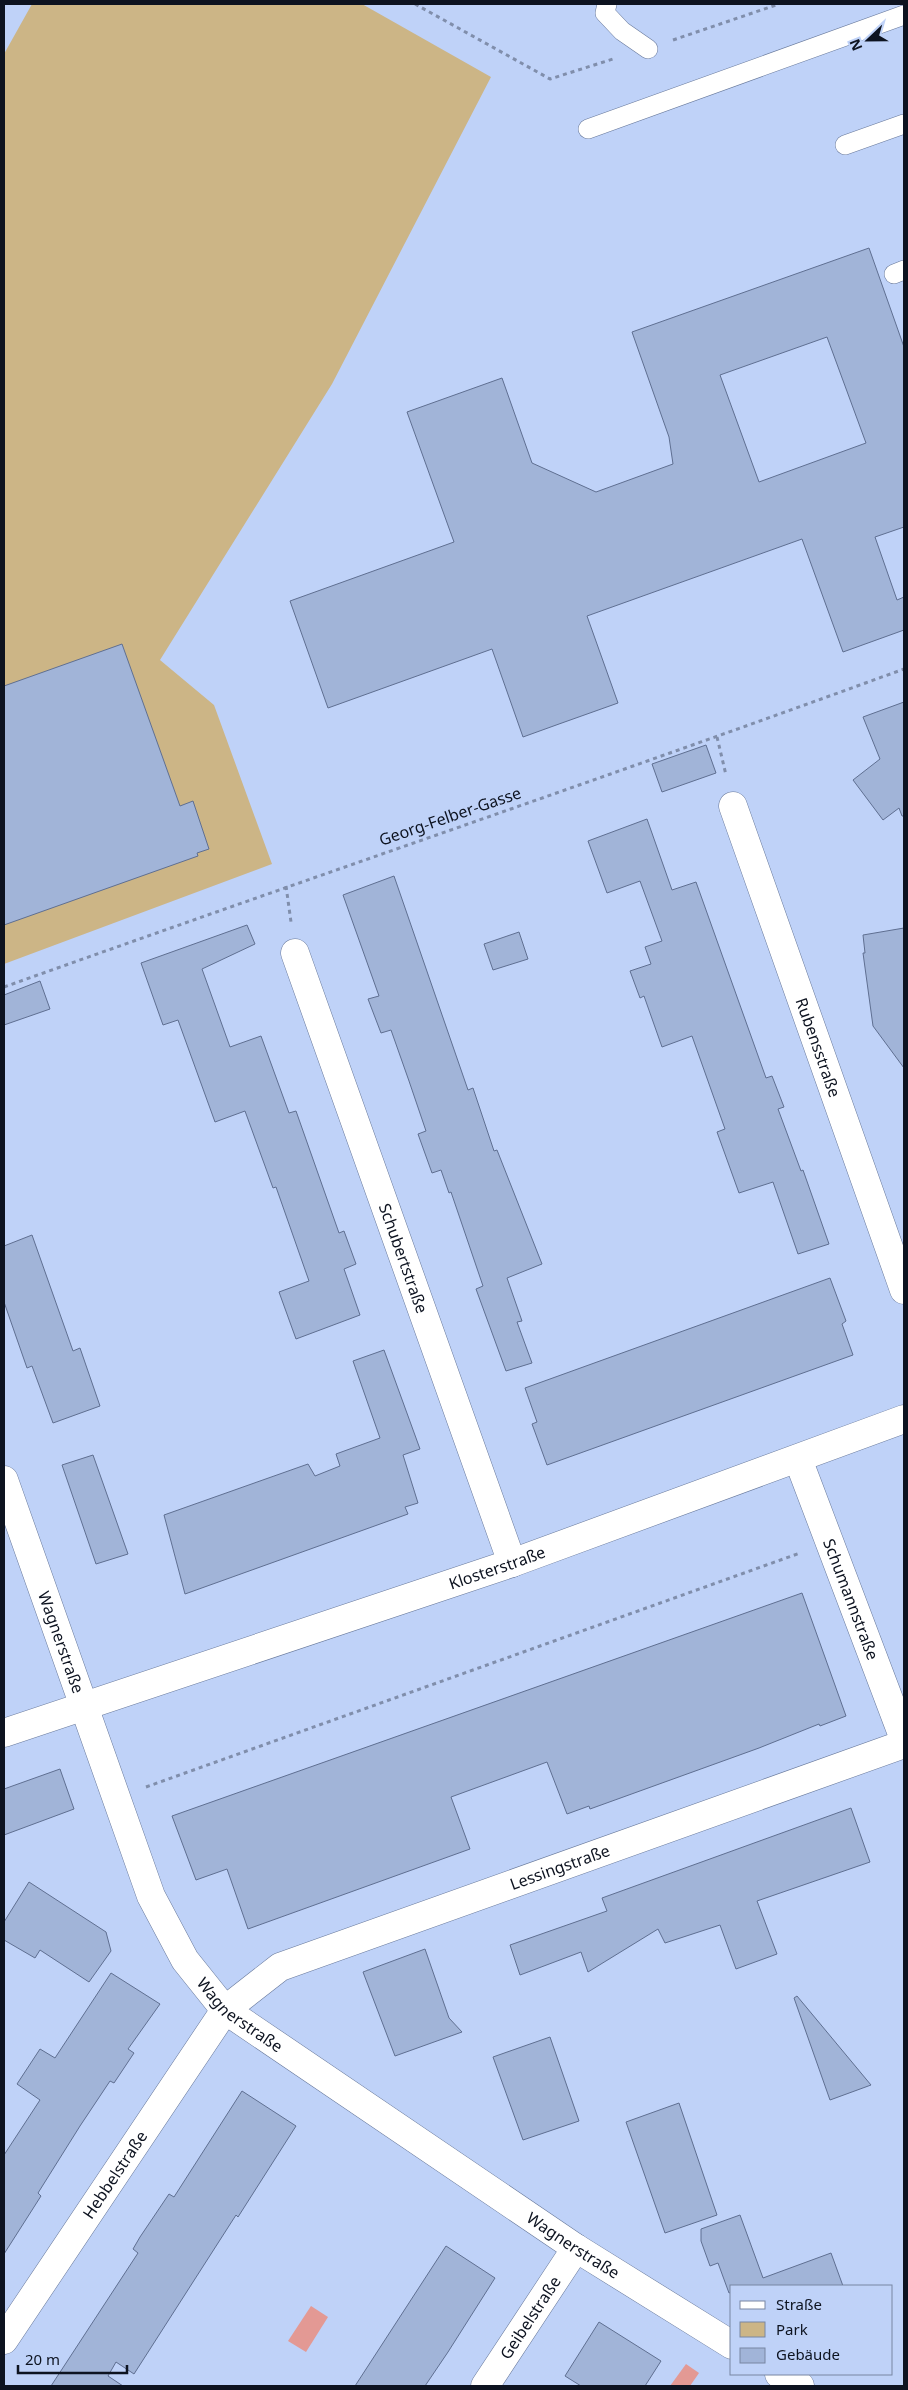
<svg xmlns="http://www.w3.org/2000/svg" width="908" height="2390" font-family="'Noto Sans',sans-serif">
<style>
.green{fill:#ccb586}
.water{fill:#e39994}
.building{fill:#a1b4d8;stroke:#5f6f91;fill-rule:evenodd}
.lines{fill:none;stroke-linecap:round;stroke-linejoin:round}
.service-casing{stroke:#68799b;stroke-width:20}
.minor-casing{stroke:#68799b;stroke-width:29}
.path{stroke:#808eab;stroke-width:3;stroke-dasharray:4 4;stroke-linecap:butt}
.service{stroke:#fff;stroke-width:19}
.minor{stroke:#fff;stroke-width:28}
.labels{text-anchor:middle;stroke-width:4;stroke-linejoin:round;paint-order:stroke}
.street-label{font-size:16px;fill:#0d1320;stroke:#bfd2f8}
</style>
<rect width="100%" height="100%" fill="#bfd2f8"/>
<path class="green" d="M32,4H362L491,77L332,384L160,660L214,705L272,864L4,964V54Z"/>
<g class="water">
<path d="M311,2306L328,2317L306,2352L288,2341Z"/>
<path d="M686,2364L699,2373L690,2386H670Z"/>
</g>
<g class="building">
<path d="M869,248L904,347V527L875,537L897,600L904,597V630L843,652L802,539L587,616L618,703L559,724L523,737L492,649L328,708L290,601L454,542L407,412L502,378L532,463L596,492L673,464L669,437L632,332ZM827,337L866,443L759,482L720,375Z"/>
<path d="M122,644L180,806L193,801L209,849L197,853L198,856L4,925V686Z"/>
<path d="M904,702V816H902L899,808L883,820L853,780L880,759L863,717Z"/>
<path d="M706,745L716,773L662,792L652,764Z"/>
<path d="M647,819L672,890L696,882L766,1078L772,1076L784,1107L778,1109L801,1171L803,1170L829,1244L798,1254L773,1182L739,1193L717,1132L725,1129L692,1036L662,1047L644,996L640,998L630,971L651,964L645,947L662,941L640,881L607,893L588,841Z"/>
<path d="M394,876L468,1090L473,1088L494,1151L497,1150L542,1264L507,1278L522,1321L517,1322L532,1363L506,1371L476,1289L483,1286L451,1192L449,1193L441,1170L432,1173L418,1134L426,1131L409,1081L391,1030L381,1033L368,999L379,996L343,895Z"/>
<path d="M247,925L255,944L202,969L230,1047L261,1036L289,1113L296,1111L339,1233L344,1231L356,1264L344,1269L360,1315L296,1339L279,1292L309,1281L276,1187L273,1188L245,1111L215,1122L178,1020L163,1025L141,963Z"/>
<path d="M904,928V1068L873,1026L863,953H865L863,935Z"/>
<path d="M519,932L528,959L493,970L484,944Z"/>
<path d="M40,981L50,1009L4,1025V995Z"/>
<path d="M32,1235L73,1351L80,1348L100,1406L53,1423L32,1366L27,1368L4,1302V1246Z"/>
<path d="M830,1278L846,1321L842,1324L853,1355L547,1465L532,1424L537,1422L525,1388Z"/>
<path d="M384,1350L420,1449L403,1455L418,1503L405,1507L408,1514L185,1594L164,1515L308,1464L315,1476L340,1466L336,1454L380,1438L353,1361Z"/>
<path d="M93,1455L128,1554L96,1564L62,1465Z"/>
<path d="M802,1593L846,1716L820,1726L819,1724L759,1748L590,1809L589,1806L567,1814L547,1762L451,1797L470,1849L248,1929L227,1869L196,1880L172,1816Z"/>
<path d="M60,1769L74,1809L4,1835V1789Z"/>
<path d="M851,1808L870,1862L757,1901L777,1954L736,1969L720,1925L665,1943L658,1929L588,1972L581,1952L520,1975L510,1945L607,1911L602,1898Z"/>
<path d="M29,1882L106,1932L111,1951L89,1982L40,1950L35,1958L4,1940V1922Z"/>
<path d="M425,1949L449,2018L462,2032L395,2056L363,1972Z"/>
<path d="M111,1973L160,2004L128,2049L134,2053L114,2083L110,2081L80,2126L38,2193L41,2196L4,2254V2155L40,2100L17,2084L40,2049L55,2058Z"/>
<path d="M797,1996L871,2085L830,2100L794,1998Z"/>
<path d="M550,2037L579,2121L523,2140L493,2057Z"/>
<path d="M242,2091L296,2126L238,2217L236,2215L134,2374L116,2362L108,2376L123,2386H51L138,2253L133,2249L140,2237L169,2194L174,2197Z"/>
<path d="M679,2103L717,2215L665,2233L626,2122Z"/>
<path d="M740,2215L763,2278L831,2253L843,2286H732V2292L729,2293L718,2263L710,2266L701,2241V2229Z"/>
<path d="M446,2246L495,2278L448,2352L425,2386H355Z"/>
<path d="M599,2322L661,2361L645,2386H581L565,2376Z"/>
</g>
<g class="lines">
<g class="service-casing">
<g id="service">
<path d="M607,4L605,13L622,31L648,49"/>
<path d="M588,129L904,15"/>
<path d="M845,145L904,124"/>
<path d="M894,274L904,270"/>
</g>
</g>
<g class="minor-casing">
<g id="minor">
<path id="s1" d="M733,806L904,1290"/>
<path id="s2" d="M295,953L512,1563"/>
<path id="s3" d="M798,1459L904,1739"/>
<path id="s4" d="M4,1480L151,1896L185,1960L225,2010L576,2248L732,2345"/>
<path id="s5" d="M4,1733L512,1563L904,1419"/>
<path id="s6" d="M4,2340L225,2010L280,1967L904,1744"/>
<path d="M779,2374L800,2386"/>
<path id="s7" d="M485,2386L576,2248"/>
</g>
</g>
<g class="path">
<path d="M415,4L550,79L613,59"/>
<path d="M673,40L779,4"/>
<path d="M717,737L726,775"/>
<path d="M286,886L291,922"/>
<path d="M4,987C304,880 605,778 904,669"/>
<path d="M146,1787L800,1553"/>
</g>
<use href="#service" class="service"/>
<use href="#minor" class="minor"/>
</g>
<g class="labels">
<g class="street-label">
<text transform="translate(450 816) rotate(-19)" y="6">Georg-Felber-Gasse</text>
<text dy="6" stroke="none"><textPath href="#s1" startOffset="256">Rubensstraße</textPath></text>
<text dy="6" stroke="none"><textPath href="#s2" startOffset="324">Schubertstraße</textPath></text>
<text dy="6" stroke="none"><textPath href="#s5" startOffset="520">Klosterstraße</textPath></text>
<text dy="6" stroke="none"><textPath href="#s3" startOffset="150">Schumannstraße</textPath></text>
<text dy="6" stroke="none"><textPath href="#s4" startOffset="172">Wagnerstraße</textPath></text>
<text dy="6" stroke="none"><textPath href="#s6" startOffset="764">Lessingstraße</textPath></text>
<text dy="6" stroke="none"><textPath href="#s4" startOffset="592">Wagnerstraße</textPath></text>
<text dy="6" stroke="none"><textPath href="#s6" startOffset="199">Hebbelstraße</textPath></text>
<text dy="6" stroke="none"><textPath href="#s4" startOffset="998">Wagnerstraße</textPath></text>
<text dy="6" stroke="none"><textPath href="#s7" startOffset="82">Geibelstraße</textPath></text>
</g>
</g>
<rect width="908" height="2390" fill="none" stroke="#0d1320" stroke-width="10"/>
<rect x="730" y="2285" width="162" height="90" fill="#bfd2f8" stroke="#7886a2"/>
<rect x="740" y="2301" width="25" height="8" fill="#ffffff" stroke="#7886a2"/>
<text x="776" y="2310" font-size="15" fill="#0d1320">Straße</text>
<rect x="740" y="2322" width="25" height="15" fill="#ccb586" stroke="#7886a2"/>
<text x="776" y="2335" font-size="15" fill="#0d1320">Park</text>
<rect x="740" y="2348" width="25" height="15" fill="#a1b4d8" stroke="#7886a2"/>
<text x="776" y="2360" font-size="15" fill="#0d1320">Gebäude</text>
<g transform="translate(868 40) rotate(248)" stroke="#bfd2f8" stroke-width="4" paint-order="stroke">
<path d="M0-4L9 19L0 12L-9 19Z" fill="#0d1320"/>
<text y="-8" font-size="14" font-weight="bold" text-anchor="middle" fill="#0d1320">N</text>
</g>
<path d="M18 2365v8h109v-8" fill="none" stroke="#0d1320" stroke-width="2.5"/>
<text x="25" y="2365" font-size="15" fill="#0d1320" stroke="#bfd2f8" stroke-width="4" paint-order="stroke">20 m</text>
</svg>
